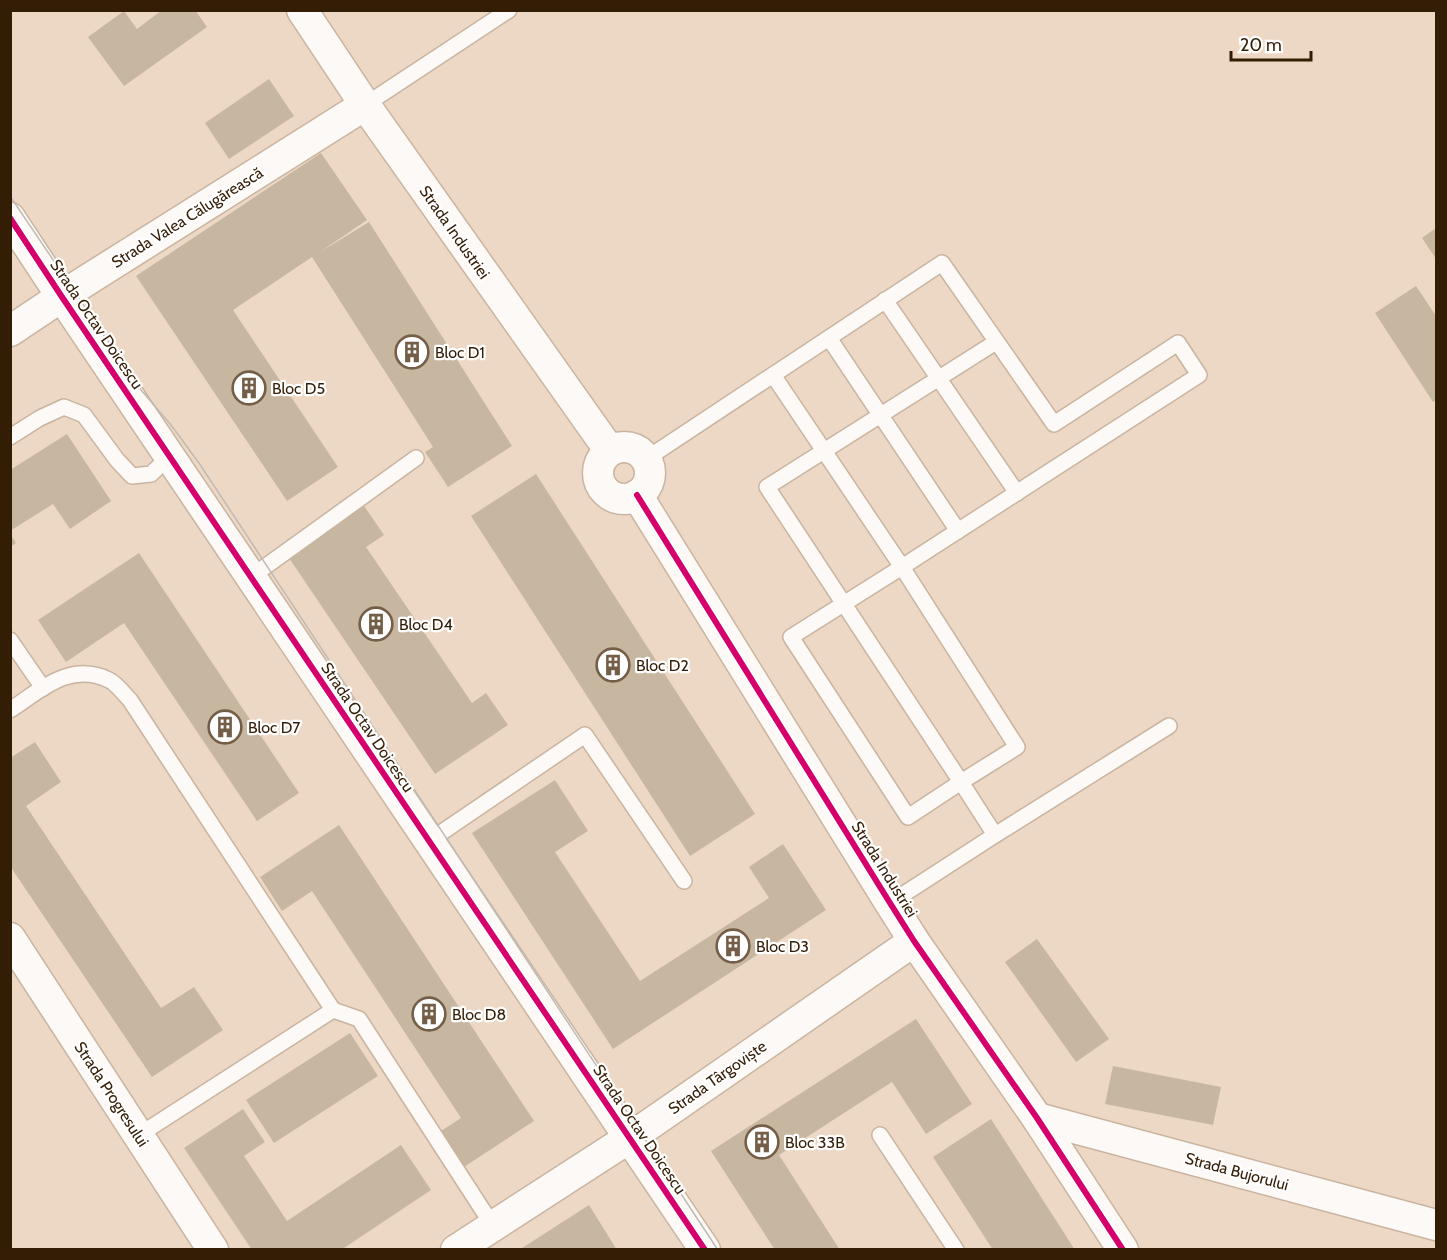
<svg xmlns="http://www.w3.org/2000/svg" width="1447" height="1260" font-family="Cabin,sans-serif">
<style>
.building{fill:#c8b7a0}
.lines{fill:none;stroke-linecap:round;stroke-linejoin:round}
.service-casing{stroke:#c9b4a0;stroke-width:18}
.minor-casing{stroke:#c9b4a0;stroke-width:33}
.service{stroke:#fcf9f6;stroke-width:15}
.minor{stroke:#fcf9f6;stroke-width:30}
.tram{stroke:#c0bab4;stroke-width:1.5}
.cycleway-casing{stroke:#fff;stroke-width:10}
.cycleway{stroke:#d6006c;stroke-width:6}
.labels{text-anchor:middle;stroke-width:4.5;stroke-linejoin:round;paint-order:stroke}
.street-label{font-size:16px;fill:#341d05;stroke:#fff}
.poi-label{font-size:16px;fill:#341d05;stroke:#fff;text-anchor:start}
</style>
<rect width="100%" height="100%" fill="#edd8c5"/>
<g class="building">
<path d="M162,10H195L207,27L124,86L88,37L124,11L137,29Z"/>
<path d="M269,79L294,116L229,159L205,123Z"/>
<path d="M321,153L367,220L320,252L369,222L512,446L448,487L425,452L433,447L312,257L233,310L338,467L287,501L136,276Z"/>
<path d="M1436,228V259L1422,238Z"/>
<path d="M1416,286L1436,316V400L1433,402L1375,313Z"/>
<path d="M67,434L111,501L70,529L53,504L10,531V470Z"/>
<path d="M536,474L755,814L690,856L471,516Z"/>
<path d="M362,503L384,535L366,547L472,703L486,693L508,725L435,774L287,555Z"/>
<path d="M10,534L16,543L10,547Z"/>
<path d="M139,553L299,793L257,821L124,623L66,662L38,620Z"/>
<path d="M35,742L61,782L26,806L161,1008L194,987L223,1030L152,1077L10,866V758Z"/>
<path d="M555,780L588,831L555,852L640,981L769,898L749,867L783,844L826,910L613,1049L472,833Z"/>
<path d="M339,825L534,1121L464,1167L441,1131L461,1118L312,891L282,911L260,877Z"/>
<path d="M1037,939L1109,1039L1076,1062L1005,962Z"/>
<path d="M916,1019L972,1104L926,1134L892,1082L779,1155L840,1250H775L711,1151Z"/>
<path d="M350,1033L378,1076L274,1143L246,1100Z"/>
<path d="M1113,1066L1221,1087L1213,1125L1105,1104Z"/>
<path d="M243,1109L265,1142L244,1156L287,1221L401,1145L431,1190L341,1250H252L184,1148Z"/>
<path d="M991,1119L1075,1250H993L933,1157Z"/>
<path d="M589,1205L617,1250H519Z"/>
</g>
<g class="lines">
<g class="service-casing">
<g id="service">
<path d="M365,105L509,10"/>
<path d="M885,300L1017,493"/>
<path d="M829,338L958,531"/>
<path d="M773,375L902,567L791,637L908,817L961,782L767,487L996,342"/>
<path d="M10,437L40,418L64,407L84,415L117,460L132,476L151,474L170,456"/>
<path d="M646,459L942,263L1054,424L1178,343L1199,375L902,567L1017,747L961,782L995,835L890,903"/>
<path d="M251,577L416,458"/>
<path d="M10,640L43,688"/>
<path d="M10,710C41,690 70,661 109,680C117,684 124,694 130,700L333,1010L139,1135"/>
<path d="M995,835L1169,726"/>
<path d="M429,841L585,735L684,881"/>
<path d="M333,1010L359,1019L493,1226"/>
<path d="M880,1135L956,1250"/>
</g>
</g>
<g class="minor-casing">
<g id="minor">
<path d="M302,10L365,105L610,451"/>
<path d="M10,218L62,297L705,1250"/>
<path d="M10,331L73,289L365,105"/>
<circle cx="624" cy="473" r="26"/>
<path d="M637,495L890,903L914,941L1037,1118L1123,1250"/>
<path d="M10,938L213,1250"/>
<path d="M1037,1118L1436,1225"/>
<path d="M456,1250L640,1131L914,941"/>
</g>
</g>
<use href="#service" class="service"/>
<use href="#minor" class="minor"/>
<path class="tram" d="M10,196L141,390L171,425L199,463L718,1250"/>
<g class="cycleway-casing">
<g id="cycleway">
<path d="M10,218L62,297L705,1250"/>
<path d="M637,495L890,903L914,941L1037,1118L1123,1250"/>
</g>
</g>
<use href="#cycleway" class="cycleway"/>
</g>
<defs>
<g id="building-ring" transform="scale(1.725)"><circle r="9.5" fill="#fff" stroke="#755e48" stroke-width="1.5"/><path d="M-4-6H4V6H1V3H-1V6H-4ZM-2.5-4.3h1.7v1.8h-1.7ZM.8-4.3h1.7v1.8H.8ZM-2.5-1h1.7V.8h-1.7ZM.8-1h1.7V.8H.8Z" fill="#755e48"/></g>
</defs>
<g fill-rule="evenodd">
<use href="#building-ring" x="412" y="352"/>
<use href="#building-ring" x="249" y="388"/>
<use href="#building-ring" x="376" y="624"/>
<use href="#building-ring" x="613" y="665"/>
<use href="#building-ring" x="225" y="727"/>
<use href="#building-ring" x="733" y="946"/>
<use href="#building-ring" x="429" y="1014"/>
<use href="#building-ring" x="762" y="1142"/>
</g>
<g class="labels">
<g class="street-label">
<text transform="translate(187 217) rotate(-32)" y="6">Strada Valea Călugărească</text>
<text transform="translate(455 232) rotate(55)" y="6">Strada Industriei</text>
<text transform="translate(97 324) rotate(56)" y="6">Strada Octav Doicescu</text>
<text transform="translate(368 727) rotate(56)" y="6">Strada Octav Doicescu</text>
<text transform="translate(885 869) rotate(58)" y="6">Strada Industriei</text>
<text transform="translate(717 1077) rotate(-35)" y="6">Strada Târgoviște</text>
<text transform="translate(112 1094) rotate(57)" y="6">Strada Progresului</text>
<text transform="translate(640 1129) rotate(56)" y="6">Strada Octav Doicescu</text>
<text transform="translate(1237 1171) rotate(15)" y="6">Strada Bujorului</text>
</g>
<g class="poi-label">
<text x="435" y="358">Bloc D1</text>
<text x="272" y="394">Bloc D5</text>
<text x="399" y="630">Bloc D4</text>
<text x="636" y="671">Bloc D2</text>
<text x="248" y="733">Bloc D7</text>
<text x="756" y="952">Bloc D3</text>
<text x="452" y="1020">Bloc D8</text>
<text x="785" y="1148">Bloc 33B</text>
</g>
</g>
<rect width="1447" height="1260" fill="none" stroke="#341d05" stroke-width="24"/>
<path d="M1231 51v9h80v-9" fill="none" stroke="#341d05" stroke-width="3"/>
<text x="1240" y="51" font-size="18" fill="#341d05" stroke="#ffffff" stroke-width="4.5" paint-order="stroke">20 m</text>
</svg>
